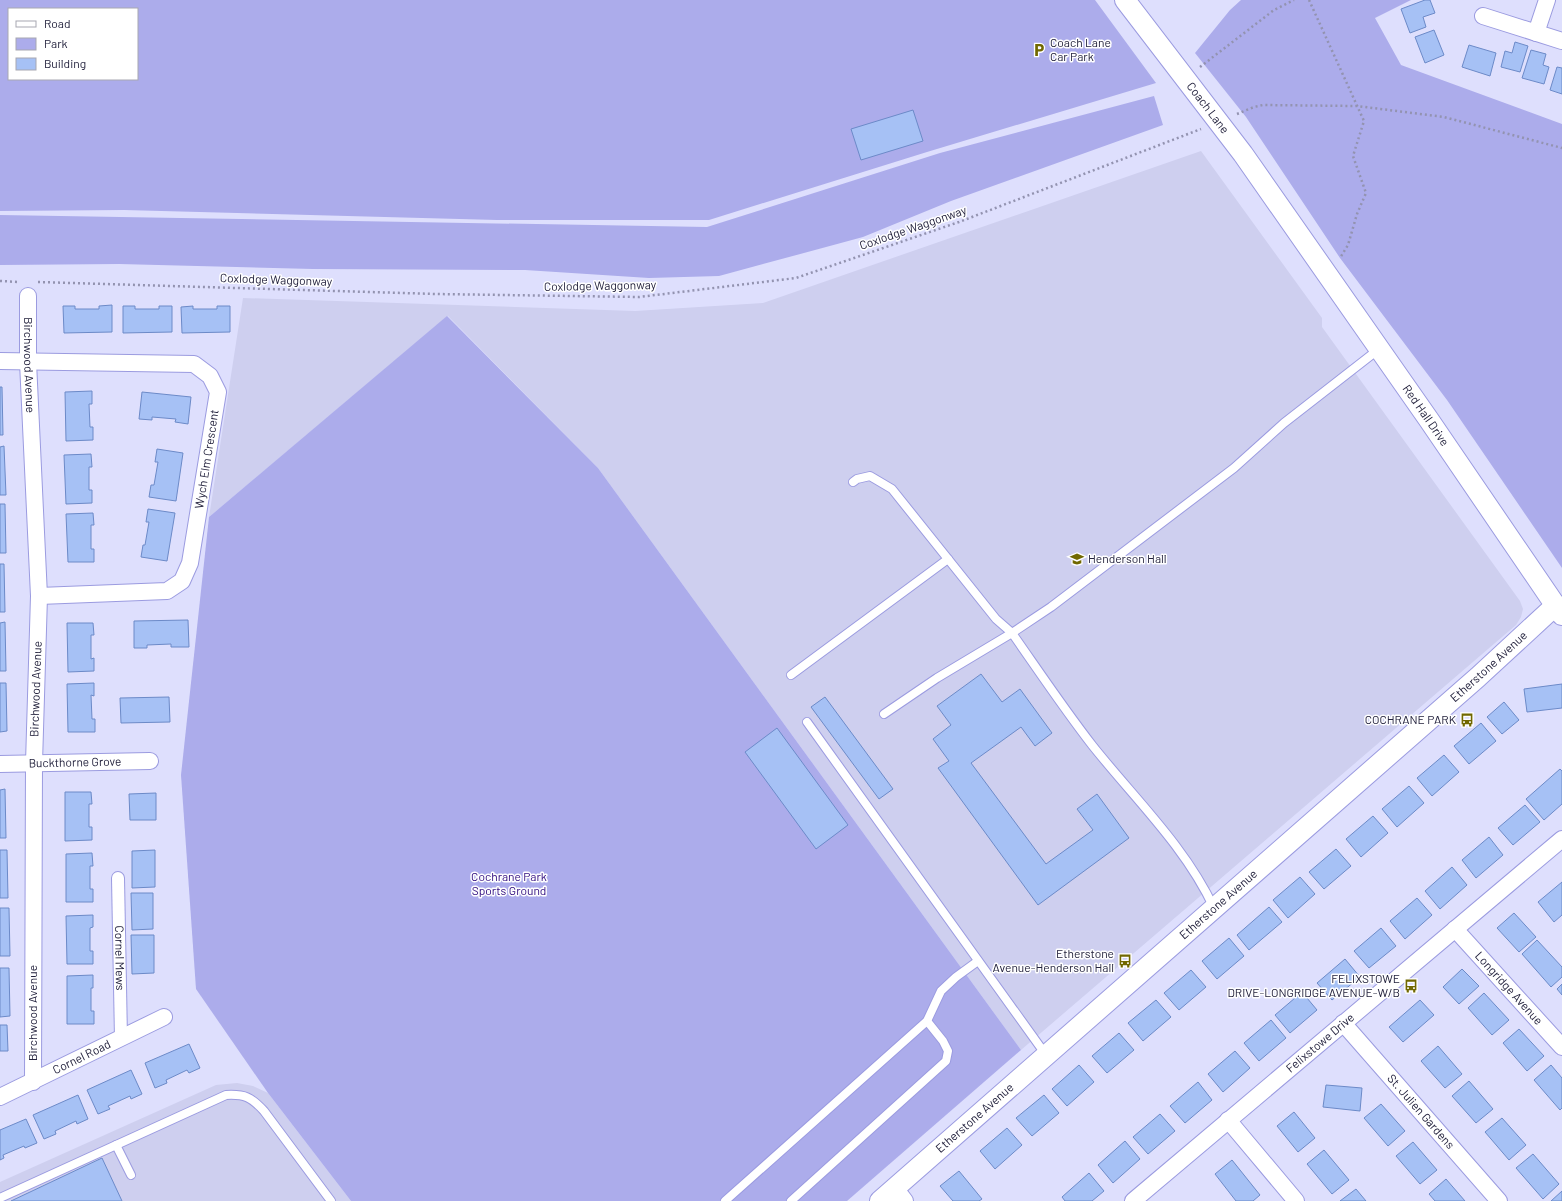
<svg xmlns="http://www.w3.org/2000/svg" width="1562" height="1201" font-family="Barlow,sans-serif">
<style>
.built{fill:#cecfef}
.green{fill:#acaceb;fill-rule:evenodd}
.building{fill:#a6c1f5;stroke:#6c8ac8}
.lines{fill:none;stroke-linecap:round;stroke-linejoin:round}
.service-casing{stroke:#9b9be0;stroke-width:10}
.pedestrian-casing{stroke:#9b9be0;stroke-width:14}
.minor-casing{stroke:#9b9be0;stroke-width:18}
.tertiary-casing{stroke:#9b9be0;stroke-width:22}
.path{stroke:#9393b0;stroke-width:2.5;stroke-dasharray:2 3;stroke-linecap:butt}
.service{stroke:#fff;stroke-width:8}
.pedestrian{stroke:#fff;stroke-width:12}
.minor{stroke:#fff;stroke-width:16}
.tertiary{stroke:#fff;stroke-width:20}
.labels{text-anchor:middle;stroke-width:3;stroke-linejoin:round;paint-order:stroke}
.poi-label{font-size:12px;fill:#23223d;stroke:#fff;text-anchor:end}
.street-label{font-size:12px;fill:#23223d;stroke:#fff}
.park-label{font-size:12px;fill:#2c087d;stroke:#fff}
</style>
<rect width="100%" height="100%" fill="#dedffd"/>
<g class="built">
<path d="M1201,151L1322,318V327L1520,601L1523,609L1521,617L1516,625L1021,1050L598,468L448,316L209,517L243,298L635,311L763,303Z"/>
<path d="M237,1083L253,1086L268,1093L351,1201H0V1182L216,1085Z"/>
</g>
<g class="green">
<path d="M0,0H1095L1156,83L927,152L709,220H497L124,210L0,211ZM9,9H137V79H9Z"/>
<path d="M1241,0H1411L1375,18L1401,65L1562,124V568L1447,400L1340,258L1246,117L1195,53L1230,10Z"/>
<path d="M1154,96L1163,125L951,201L863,237L719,276L649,278L525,270L313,269L119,264L0,265V215L707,227L940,153Z"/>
<path d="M447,316L598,468L1021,1050L847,1201H351L268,1093L196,989L181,775L209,517Z"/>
</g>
<g class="building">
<path d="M1425,0H1430L1435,13L1423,17L1426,27L1410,33L1401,9Z"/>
<path d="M1434,30L1444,55L1425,63L1415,37Z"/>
<path d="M1515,42L1528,46L1520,72L1501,67L1505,51L1512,53Z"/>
<path d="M1469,45L1496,53L1490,76L1462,67Z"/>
<path d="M1531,50L1546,54L1543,65L1549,67L1544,84L1522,78Z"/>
<path d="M1557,67L1562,68V94L1550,90Z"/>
<path d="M913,110L923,141L861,160L851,129Z"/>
<path d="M112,305V332L64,333L63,306H75V309H99V306Z"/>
<path d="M123,306H135V309H159V306H172V332L123,333Z"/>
<path d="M193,306V309H217V306H230V332L182,333L181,307Z"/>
<path d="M0,387H2L3,435H0Z"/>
<path d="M92,391V404H89L90,427H93V440L66,441L65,392Z"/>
<path d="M142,392L191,397L188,424L175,422L176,419L152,417V420L139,419Z"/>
<path d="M4,446L6,495H0V447Z"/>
<path d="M157,449L183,453L176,501L149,497L151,485H154L158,462H155Z"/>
<path d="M91,454L92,467H89V490H92V503L66,504L64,455Z"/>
<path d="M0,504H5L6,553H0Z"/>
<path d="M148,509L175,513L167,561L141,557L143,545H145L149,522H146Z"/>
<path d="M93,513L94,525H91V549H94V562H68L66,514Z"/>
<path d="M0,564H4L5,612H0Z"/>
<path d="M188,620L189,647H171V644L147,645V648H134V621Z"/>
<path d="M5,622L6,671H0V623Z"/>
<path d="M67,623H93L94,635H91V659L94,658V671L68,672Z"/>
<path d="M981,674L1002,702L1020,689L1052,733L1035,746L1021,727L971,763L1046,864L1093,830L1077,809L1097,794L1129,838L1038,905L938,768L949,761L933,739L951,725L937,706Z"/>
<path d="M0,683H6L7,731L0,732Z"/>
<path d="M94,683V696L91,695L92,719H95V732H68L67,684Z"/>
<path d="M1562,684V708L1527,712L1524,689Z"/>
<path d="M169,697L170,722L121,723L120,698Z"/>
<path d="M825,697L893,789L879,799L811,707Z"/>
<path d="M1504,702L1519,720L1502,734L1487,717Z"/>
<path d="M1481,723L1496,741L1469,764L1454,746Z"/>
<path d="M777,728L848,825L816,849L745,752Z"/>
<path d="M1444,755L1459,772L1432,796L1417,778Z"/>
<path d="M1560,769L1562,771V804L1544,820L1526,799Z"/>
<path d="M1409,786L1424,803L1397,827L1382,809Z"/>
<path d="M5,789L6,838H0V790Z"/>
<path d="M65,792H91L92,804H89V827H92V840L65,841Z"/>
<path d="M156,793V820H130L129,794Z"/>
<path d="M1525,805L1540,822L1513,845L1498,828Z"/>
<path d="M1373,816L1388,833L1361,857L1346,839Z"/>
<path d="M1489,837L1503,855L1476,878L1462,860Z"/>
<path d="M1336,849L1351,866L1324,889L1309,872Z"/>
<path d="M0,850H7L8,898H0Z"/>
<path d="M155,850V887L132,888V851Z"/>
<path d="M92,853L93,866H90V889H93V902H66V854Z"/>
<path d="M1452,867L1467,885L1440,909L1425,891Z"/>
<path d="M1300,877L1315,894L1288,918L1273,900Z"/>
<path d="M1562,882V915L1554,922L1538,902Z"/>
<path d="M131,893H153V929L132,930Z"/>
<path d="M1417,898L1432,915L1405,939L1390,921Z"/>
<path d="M1269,907L1282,922L1249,950L1237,935Z"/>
<path d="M0,908H9L10,956H0Z"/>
<path d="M1514,913L1536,937L1519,952L1497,928Z"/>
<path d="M93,915V927L90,928V951H93V964H67L66,916Z"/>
<path d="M1381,928L1396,946L1369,968L1354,951Z"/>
<path d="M131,935H154V973L132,974Z"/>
<path d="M1229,938L1244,956L1217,979L1202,961Z"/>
<path d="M1537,940L1562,967V977L1551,987L1522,954Z"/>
<path d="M1345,959L1360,977L1332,1000L1317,983Z"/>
<path d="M0,968H9L10,1016L0,1017Z"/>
<path d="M1462,969L1479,986L1459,1004L1443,987Z"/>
<path d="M1191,970L1206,987L1179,1010L1164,993Z"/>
<path d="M93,975V988H91V1011H94V1024H67V976Z"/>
<path d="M1562,984V995L1557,989Z"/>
<path d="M1302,992L1317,1010L1290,1033L1275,1015Z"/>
<path d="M1484,993L1509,1020L1492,1035L1468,1008Z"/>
<path d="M1156,1000L1171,1017L1143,1041L1128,1023Z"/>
<path d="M1420,1000L1434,1015L1403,1042L1389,1027Z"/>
<path d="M1271,1020L1286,1038L1259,1061L1244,1043Z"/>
<path d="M0,1025H7L8,1051H0Z"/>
<path d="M1519,1029L1544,1056L1527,1071L1503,1043Z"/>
<path d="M1119,1033L1134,1050L1107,1073L1092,1056Z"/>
<path d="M189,1044L200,1068L189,1073L187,1070L166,1080L167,1083L155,1088L145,1063Z"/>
<path d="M1438,1046L1462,1074L1445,1088L1421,1061Z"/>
<path d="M1235,1051L1250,1068L1223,1092L1208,1074Z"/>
<path d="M1079,1065L1094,1082L1067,1106L1052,1089Z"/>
<path d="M1551,1065L1562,1078V1108L1560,1110L1534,1080Z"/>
<path d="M131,1070L142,1094L131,1099L130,1096L108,1106L110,1109L98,1114L87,1090Z"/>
<path d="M1469,1081L1493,1109L1476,1123L1452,1096Z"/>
<path d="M1198,1082L1212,1100L1185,1123L1170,1106Z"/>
<path d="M1326,1085L1362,1088L1360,1111L1323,1107Z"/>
<path d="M78,1095L88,1119L77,1124L76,1121L55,1131L56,1134L44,1139L33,1115Z"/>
<path d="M1044,1095L1059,1113L1032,1136L1016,1118Z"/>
<path d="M1381,1104L1405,1131L1388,1146L1364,1118Z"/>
<path d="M1294,1112L1315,1138L1298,1152L1277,1126Z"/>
<path d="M1160,1114L1175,1131L1148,1154L1133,1137Z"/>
<path d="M1502,1118L1526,1145L1509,1160L1485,1132Z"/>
<path d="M26,1119L37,1143L25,1148L24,1146L3,1155L4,1158L0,1160V1130Z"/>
<path d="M1007,1128L1022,1145L995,1169L980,1151Z"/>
<path d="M1125,1141L1140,1159L1113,1183L1098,1165Z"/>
<path d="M1413,1142L1437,1170L1420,1184L1396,1156Z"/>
<path d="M1324,1150L1349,1180L1332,1194L1307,1164Z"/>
<path d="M1533,1154L1559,1184L1543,1199L1516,1168Z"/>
<path d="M102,1158L122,1201H11Z"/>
<path d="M1232,1160L1260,1195L1253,1201H1236L1215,1174Z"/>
<path d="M959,1171L982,1199L979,1201H953L940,1186Z"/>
<path d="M1089,1173L1104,1191L1092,1201H1065L1062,1197Z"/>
<path d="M1446,1179L1465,1201H1435L1429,1194Z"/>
<path d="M1356,1189L1366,1201H1340Z"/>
<path d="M1562,1191V1201H1551Z"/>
</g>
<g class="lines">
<g class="service-casing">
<g id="service">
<path d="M853,482L857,479L870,476L892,489L996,619L1012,633L1051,607L1234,468L1284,423L1379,349"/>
<path d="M791,675L948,559"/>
<path d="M884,714L937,678L1012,633C1038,670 1064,709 1092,745C1134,798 1185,846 1214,908"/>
<path d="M807,722L1046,1055"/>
<path d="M116,1145L131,1175"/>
<path d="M0,1198L226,1095C245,1094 251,1097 264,1111L331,1201"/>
<path d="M725,1201L927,1021L941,991L956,977L978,961"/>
<path d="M791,1201L946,1061L948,1051L943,1041L927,1021"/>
</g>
</g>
<g class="pedestrian-casing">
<g id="pedestrian">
<path id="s1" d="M118,878L121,1039"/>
</g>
</g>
<g class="minor-casing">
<g id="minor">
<path d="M1483,16L1562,41"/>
<path d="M1536,33L1547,0"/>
<path id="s2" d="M28,296V362L39,596L34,763L33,1082"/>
<path d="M0,361L194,364L210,376L218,392L190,563L182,581L167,591L39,596"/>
<path id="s3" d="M0,764L150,761"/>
<path id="s4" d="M1455,929L1562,1047"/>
<path id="s5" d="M1343,1023L1499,1201"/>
<path id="s6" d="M0,1097L164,1017"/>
<path d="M1228,1120L1296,1201"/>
<path d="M895,1188L905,1201"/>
<path id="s7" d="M1133,1201L1562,839"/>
</g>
</g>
<g class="tertiary-casing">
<g id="tertiary">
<path id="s8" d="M1125,0L1243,154L1429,420L1562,615"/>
<path id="s9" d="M880,1201L1478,677L1556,605"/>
</g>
</g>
<g class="path">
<path d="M1309,0L1364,121L1353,156L1366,193L1357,214L1348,245L1340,258"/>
<path d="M1200,67L1274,10L1294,0"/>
<path d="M1237,114L1254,107L1263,105L1357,106L1444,117L1562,148"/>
<path d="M0,281L19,282"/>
<path d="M38,282L436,294L639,297L796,278L959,222L1201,129"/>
</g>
<use href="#service" class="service"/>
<use href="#pedestrian" class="pedestrian"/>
<use href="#minor" class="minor"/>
<use href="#tertiary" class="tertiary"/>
</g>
<defs>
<g id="parking-bare" transform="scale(1.08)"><path d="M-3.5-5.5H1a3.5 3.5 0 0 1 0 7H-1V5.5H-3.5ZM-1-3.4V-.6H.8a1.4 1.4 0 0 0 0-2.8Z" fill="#716800" stroke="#fff" stroke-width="2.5" paint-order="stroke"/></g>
<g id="university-bare" transform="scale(1.08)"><path d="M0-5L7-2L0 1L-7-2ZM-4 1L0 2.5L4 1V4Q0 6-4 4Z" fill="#716800" stroke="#fff" stroke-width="2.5" paint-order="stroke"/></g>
<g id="bus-bare" transform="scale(1.08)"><path d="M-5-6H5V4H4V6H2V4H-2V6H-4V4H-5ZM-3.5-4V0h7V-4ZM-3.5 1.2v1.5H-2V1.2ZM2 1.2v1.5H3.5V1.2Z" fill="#716800" stroke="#fff" stroke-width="2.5" paint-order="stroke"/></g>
</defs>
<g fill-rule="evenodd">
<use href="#parking-bare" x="1039" y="50"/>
<use href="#university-bare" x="1077" y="559"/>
<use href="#bus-bare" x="1467" y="720"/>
<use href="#bus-bare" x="1125" y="961"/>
<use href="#bus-bare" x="1411" y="986"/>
</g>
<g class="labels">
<g class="poi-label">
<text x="1050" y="47" text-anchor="start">Coach Lane<tspan x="1050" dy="14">Car Park</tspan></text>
<text x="1088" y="563" text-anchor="start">Henderson Hall</text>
<text x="1456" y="724">COCHRANE PARK</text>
<text x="1114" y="958">Etherstone<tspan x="1114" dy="14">Avenue-Henderson Hall</tspan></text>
<text x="1400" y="983">FELIXSTOWE<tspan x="1400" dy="14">DRIVE-LONGRIDGE AVENUE-W/B</tspan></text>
</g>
<g class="street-label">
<text dy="4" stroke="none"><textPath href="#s8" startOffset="136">Coach Lane</textPath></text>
<text transform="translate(913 228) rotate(-19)" y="4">Coxlodge Waggonway</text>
<text transform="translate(276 280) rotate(2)" y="4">Coxlodge Waggonway</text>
<text transform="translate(600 286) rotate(-1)" y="4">Coxlodge Waggonway</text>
<text dy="4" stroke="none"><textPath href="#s2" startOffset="69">Birchwood Avenue</textPath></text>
<text dy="4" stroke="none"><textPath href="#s8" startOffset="513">Red Hall Drive</textPath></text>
<text transform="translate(207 459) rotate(-81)" y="4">Wych Elm Crescent</text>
<text dy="4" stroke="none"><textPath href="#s9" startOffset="810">Etherstone Avenue</textPath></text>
<text transform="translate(36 689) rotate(-88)" y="4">Birchwood Avenue</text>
<text dy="4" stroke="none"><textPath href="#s3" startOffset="75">Buckthorne Grove</textPath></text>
<text dy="4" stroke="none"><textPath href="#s9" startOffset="450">Etherstone Avenue</textPath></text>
<text dy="4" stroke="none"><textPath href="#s1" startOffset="80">Cornel Mews</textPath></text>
<text dy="4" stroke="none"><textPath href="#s4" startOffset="80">Longridge Avenue</textPath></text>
<text transform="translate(33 1013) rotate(-90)" y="4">Birchwood Avenue</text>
<text dy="4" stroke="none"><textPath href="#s7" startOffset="245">Felixstowe Drive</textPath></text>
<text dy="4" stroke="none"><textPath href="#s6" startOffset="91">Cornel Road</textPath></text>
<text dy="4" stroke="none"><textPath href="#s5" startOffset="118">St. Julien Gardens</textPath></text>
<text dy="4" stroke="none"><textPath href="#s9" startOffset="126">Etherstone Avenue</textPath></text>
</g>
<g class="park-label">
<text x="509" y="881">Cochrane Park<tspan x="509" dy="14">Sports Ground</tspan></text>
</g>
</g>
<rect x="8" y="8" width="130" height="72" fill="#ffffff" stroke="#a7a7b1"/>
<rect x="16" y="21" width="20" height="6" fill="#ffffff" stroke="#a7a7b1"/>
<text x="44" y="28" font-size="12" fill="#23223d">Road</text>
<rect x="16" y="38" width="20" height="12" fill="#acaceb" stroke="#a7a7b1"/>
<text x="44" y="48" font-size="12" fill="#23223d">Park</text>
<rect x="16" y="58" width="20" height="12" fill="#a6c1f5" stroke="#a7a7b1"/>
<text x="44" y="68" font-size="12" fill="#23223d">Building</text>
</svg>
